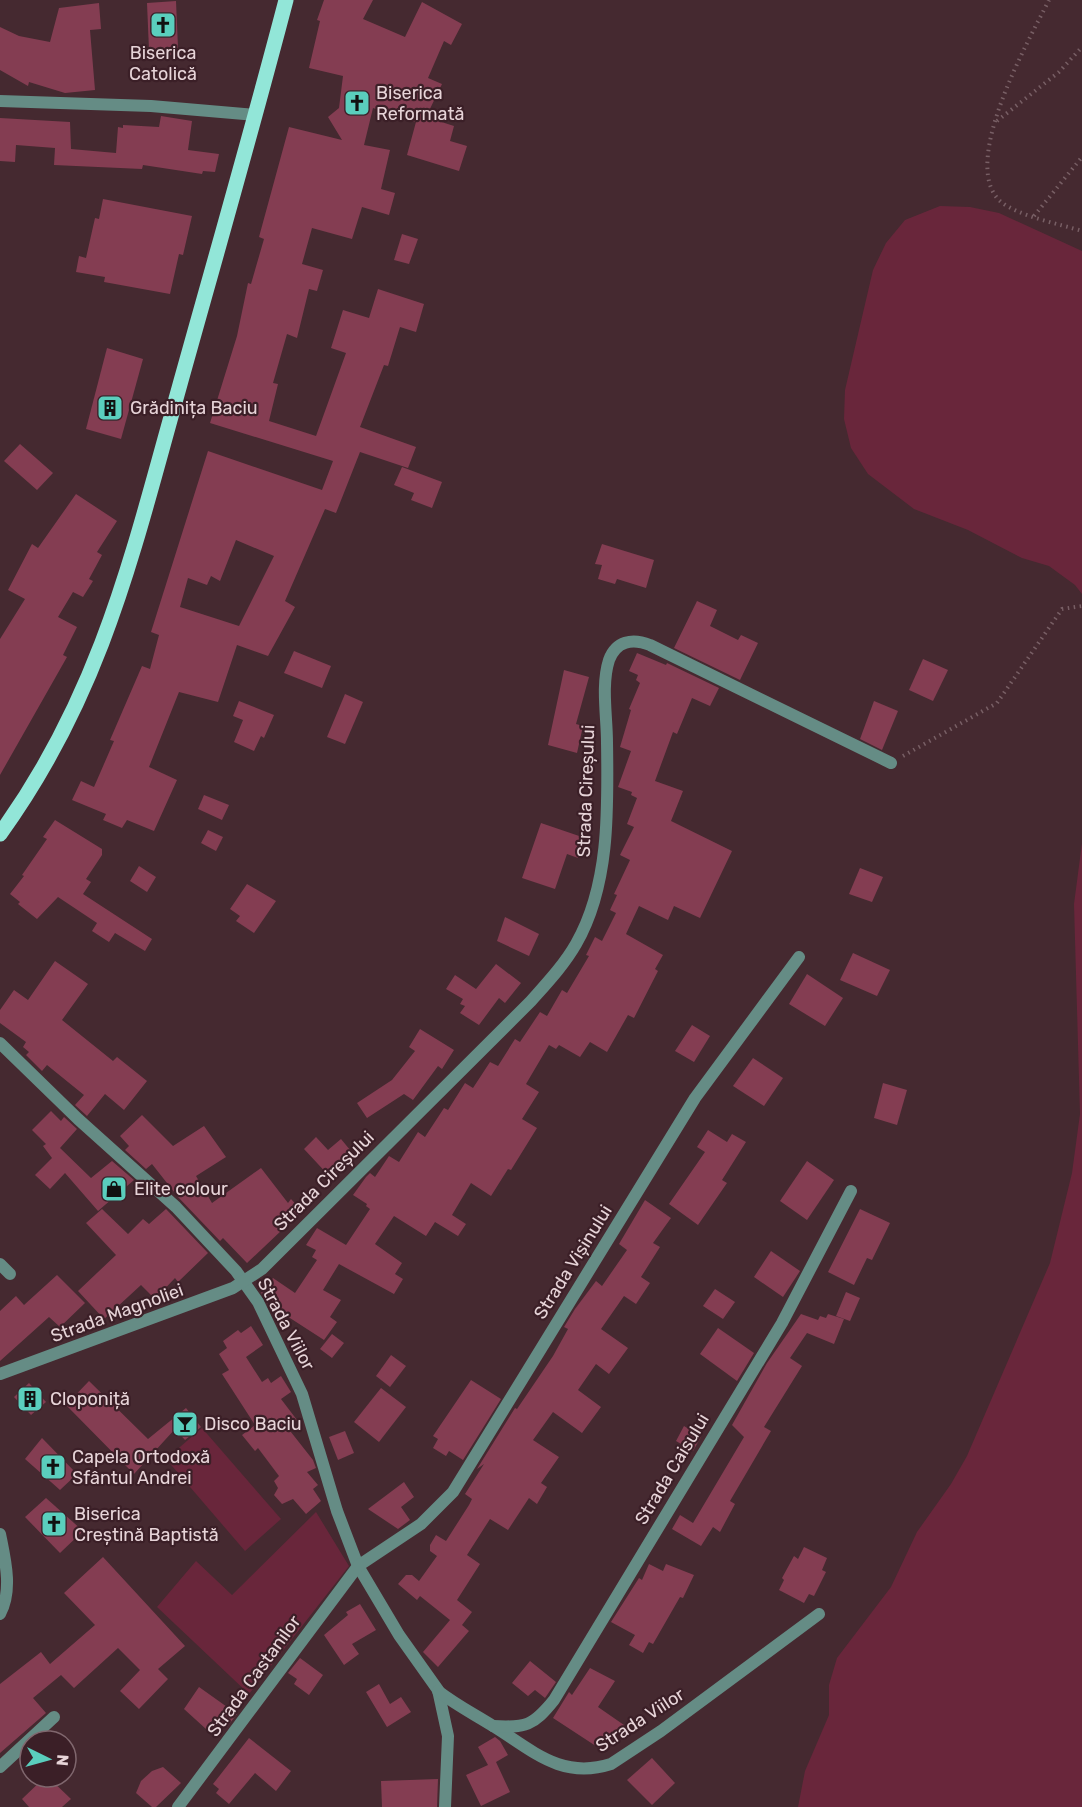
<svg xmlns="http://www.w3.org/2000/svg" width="1082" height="1807" font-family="Rubik,sans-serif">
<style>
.green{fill:#69263b}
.building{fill:#843d52;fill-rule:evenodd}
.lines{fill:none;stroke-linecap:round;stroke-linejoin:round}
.path{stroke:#785f65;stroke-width:4;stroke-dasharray:1.5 4.5;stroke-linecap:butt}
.minor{stroke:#658c85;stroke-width:12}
.primary{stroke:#92e6d8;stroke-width:15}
.labels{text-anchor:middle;stroke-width:4.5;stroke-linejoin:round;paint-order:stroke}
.poi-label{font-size:18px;fill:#e7d4d8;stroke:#3b1f27;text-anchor:start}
.street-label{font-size:18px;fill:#e7d4d8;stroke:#3b1f27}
</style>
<rect width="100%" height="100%" fill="#452930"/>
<g class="green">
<path d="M940,206L970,207L999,213L1082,251V594L1075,585L1049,566L1022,558L968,530L914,509L868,474L851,448L844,419L845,390L873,270L886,243L905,220Z"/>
<path d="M1082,843V1807H798L805,1771L829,1715V1685L837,1658L891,1587L917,1532L951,1484L967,1456L1050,1263L1072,1173L1080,1114L1074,904Z"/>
<path d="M202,1428L281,1519L245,1551L166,1459Z"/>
<path d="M316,1512L349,1566L249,1694L157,1607L196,1561L232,1595Z"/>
</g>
<g class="building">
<path d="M324,0H373L363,19L405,37L422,2L462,24L451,45L444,41L428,78L442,84L426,117L454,126L450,141L467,146L459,171L407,155L416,122L373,108L364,145L390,150L381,189L395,193L389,215L362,207L352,239L312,228L302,264L323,270L317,291L309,289L297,338L287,334L273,383L278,384L269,421L316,436L346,353L331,348L343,310L369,318L378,289L424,304L416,332L400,327L388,366L384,365L360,427L416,447L408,468L360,452L336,513L325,509L285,601L295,607L268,656L237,645L218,702L179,692L149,767L177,780L154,831L127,820L122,828L103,820L106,814L72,800L81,781L94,787L114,741L110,740L142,666L150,669L159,635L151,632L208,451L322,490L333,461L210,423L237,336L248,283L251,284L264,239L259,237L289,127L342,140L328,117L339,108L343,76L309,68L320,21L317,20ZM236,540L274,556L239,626L180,607L188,578L207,585L211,576L220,581Z"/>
<path d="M176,1L178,48L174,54L165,57L156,56L149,50L147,3Z"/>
<path d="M99,3L101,29L90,30L95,90L65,93L29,82L28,86L0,70V27L19,36L50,42L59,8Z"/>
<path d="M161,116L192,121L188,150L219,154L215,172L203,171L202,174L143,165L142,169L54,165L55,148L16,145L15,162L0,161V118L70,122L71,149L116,153L118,127L123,128V125L159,127Z"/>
<path d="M103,199L192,216L183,255L179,254L170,294L104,282L105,277L76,272L79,256L86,258L95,218L99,219Z"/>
<path d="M402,234L418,239L409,264L394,260Z"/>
<path d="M107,348L143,359L121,439L86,429Z"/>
<path d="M20,444L53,473L37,490L4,461Z"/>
<path d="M402,467L442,482L432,508L411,500L414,493L394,485Z"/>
<path d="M76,494L117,521L97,552L102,555L89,579L93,581L83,597L73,592L58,617L77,627L63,655L67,657L0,775V639L25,599L8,590L32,544L38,548Z"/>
<path d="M602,544L654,560L646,588L617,579L615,584L598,579L602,565L595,564Z"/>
<path d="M697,601L717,610L710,626L738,640L741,635L758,643L740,680L674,648Z"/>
<path d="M294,651L331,666L322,688L284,673Z"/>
<path d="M637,653L666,665L667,663L719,688L710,706L692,698L677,734L673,732L655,781L683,791L671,821L732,851L700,918L674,906L668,920L639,906L626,934L663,955L655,969L658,971L634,1018L628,1015L607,1052L590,1042L580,1057L559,1045L556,1049L549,1045L526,1084L539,1092L522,1119L537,1128L511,1170L508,1169L491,1196L471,1183L452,1215L466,1224L458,1236L435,1222L426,1236L394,1216L375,1244L402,1263L395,1274L403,1279L394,1294L339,1264L323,1290L341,1300L330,1317L337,1322L324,1340L276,1309L280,1306L261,1293L273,1278L295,1293L317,1260L312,1257L316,1250L306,1245L317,1228L346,1245L370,1209L366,1206L367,1204L353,1195L366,1177L370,1173L375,1177L389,1156L399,1162L418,1132L425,1137L444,1108L448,1110L465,1083L473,1088L490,1062L498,1066L515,1039L520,1042L540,1012L547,1016L562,990L567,993L589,956L586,955L595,937L602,941L616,913L610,910L617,895L614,894L630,860L620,855L634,827L627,824L637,798L631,795L632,792L618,787L631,751L620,747L631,710L629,709L640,683L636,680L638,675L629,671Z"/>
<path d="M923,659L948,670L933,701L909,690Z"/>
<path d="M564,670L589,677L576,724L583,726L577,753L548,745Z"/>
<path d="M345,694L363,702L345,744L327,737Z"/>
<path d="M239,701L274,715L264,738L261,736L254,751L234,742L243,720L233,716Z"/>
<path d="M874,701L898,711L882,750L860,739Z"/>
<path d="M204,795L229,805L222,820L198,809Z"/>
<path d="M55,820L102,849V855L86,879L91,882L83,894L152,939L145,951L115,933L109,942L92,931L97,923L58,897L37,919L18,904L20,902L10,894L24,876L22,875L47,839L43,837Z"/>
<path d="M541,823L585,838L578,858L567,854L555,889L522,878Z"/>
<path d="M208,830L223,837L216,851L201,843Z"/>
<path d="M139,866L156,877L147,892L130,881Z"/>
<path d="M860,868L883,877L872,902L849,894Z"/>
<path d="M247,884L276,901L254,933L236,921L240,916L230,909Z"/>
<path d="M505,917L539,934L529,956L497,941Z"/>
<path d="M853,953L890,970L877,996L840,980Z"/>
<path d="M55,961L88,984L62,1020L113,1061L117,1057L147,1081L124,1110L105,1094L87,1116L75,1105L84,1095L47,1065L42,1071L26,1055L29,1052L23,1047L26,1042L0,1023V1010L14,990L28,1000Z"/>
<path d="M496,964L521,983L505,1003L499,998L479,1025L460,1013L465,1006L460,1004L463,999L446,989L455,975L476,989Z"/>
<path d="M807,974L843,998L825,1026L789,1004Z"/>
<path d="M692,1025L710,1036L694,1062L675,1051Z"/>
<path d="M420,1029L454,1050L442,1069L438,1066L413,1100L404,1094L367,1118L357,1103L392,1080L415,1051L409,1047Z"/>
<path d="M753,1058L783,1078L764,1106L733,1086Z"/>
<path d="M883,1083L907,1090L897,1125L874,1118Z"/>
<path d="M51,1111L61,1121L64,1117L77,1129L60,1148L91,1178L112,1161L134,1180L98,1211L65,1173L50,1189L35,1175L52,1158L43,1146L46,1144L32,1130Z"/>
<path d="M142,1115L173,1146L204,1126L226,1157L196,1176L212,1203L261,1168L288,1203L291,1199L302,1211L247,1263L223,1238L220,1241L178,1197L152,1164L146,1169L125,1150L129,1146L120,1136Z"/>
<path d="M708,1130L727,1142L732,1134L746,1142L722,1180L727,1183L698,1225L669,1204L705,1152L697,1147Z"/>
<path d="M316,1137L328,1150L341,1139L355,1156L331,1178L304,1149Z"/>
<path d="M807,1161L834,1180L807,1220L780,1201Z"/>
<path d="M645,1200L671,1218L653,1243L660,1247L641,1277L650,1283L636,1304L624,1296L601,1329L628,1348L609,1374L596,1364L578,1390L601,1407L582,1433L553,1412L533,1440L559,1457L541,1483L547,1487L537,1504L529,1498L508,1530L490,1519L467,1555L480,1564L457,1600L472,1612L462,1625L469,1631L438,1667L423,1652L450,1620L420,1596L417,1600L398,1584L406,1575H412L419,1581L437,1556L430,1551V1545L436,1535L446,1541L469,1505L472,1499L465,1494L484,1464L477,1469L515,1408L517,1409L553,1356L568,1329L564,1327L575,1309L596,1281L602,1286L627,1250L619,1244Z"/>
<path d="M102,1209L128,1234L143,1219L149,1224L166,1209L208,1253L178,1282L175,1278L155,1299L141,1285L104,1319L78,1291L116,1255L86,1223Z"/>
<path d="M860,1209L890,1223L872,1260L867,1258L854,1285L828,1272Z"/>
<path d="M771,1251L800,1271L783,1297L754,1277Z"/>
<path d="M57,1275L85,1303L60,1327L49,1317L0,1361V1311L16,1296L24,1305Z"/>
<path d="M715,1289L735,1302L723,1319L703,1306Z"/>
<path d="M846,1292L860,1298L850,1321L836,1316Z"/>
<path d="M801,1314L818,1320L820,1316L826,1318L828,1314L844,1319L834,1344L807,1333L790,1358L802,1366L764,1427L771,1431L730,1501L735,1504L720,1532L713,1527L701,1546L672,1529L680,1515L693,1523L744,1437L732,1425L767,1363Z"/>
<path d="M251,1326L263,1345L246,1357L262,1382L268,1378L271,1383L281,1376L291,1392L281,1399L297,1420L287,1427L313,1460L316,1468L307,1472L318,1485L313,1489L321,1501L306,1514L293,1499L282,1504L274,1495L278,1488L274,1481L279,1476L258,1448L255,1451L242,1435L255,1425L222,1374L229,1370L219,1354L227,1348L223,1341L238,1330L241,1333Z"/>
<path d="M718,1328L754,1353L737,1381L700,1354Z"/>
<path d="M332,1334L344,1343L332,1358L320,1349Z"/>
<path d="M391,1355L406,1366L390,1387L376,1376Z"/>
<path d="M471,1380L501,1399L463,1460L449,1451L446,1456L433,1448L438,1439L433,1436Z"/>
<path d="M89,1381L148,1439L186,1408L201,1427L185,1440L175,1429L134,1474L66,1405Z"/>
<path d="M29,1383L46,1402L31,1415L14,1397Z"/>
<path d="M381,1388L406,1407L379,1442L354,1422Z"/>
<path d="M684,1426L701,1437L693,1451L676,1441Z"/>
<path d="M345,1431L354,1453L338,1460L329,1437Z"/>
<path d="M42,1438L77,1474L60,1490L25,1459Z"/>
<path d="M404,1482L414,1497L401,1507L410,1520L398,1529L368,1509Z"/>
<path d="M46,1498L83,1531L60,1553L25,1517Z"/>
<path d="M804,1547L827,1558L822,1570L826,1572L814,1596L809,1594L804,1603L779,1590L784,1580L782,1578L794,1556L798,1559Z"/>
<path d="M103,1557L185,1646L158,1669L168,1679L139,1709L120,1691L140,1670L118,1648L74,1688L61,1675L33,1698L46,1713L0,1753V1684L41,1652L50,1664L95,1625L64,1593Z"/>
<path d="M649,1564L663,1571L666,1564L694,1575L683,1598L680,1597L653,1644L649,1642L643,1653L629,1645L635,1635L611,1622L639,1578L642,1580Z"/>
<path d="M360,1604L376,1630L352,1644L359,1654L344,1665L324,1635L348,1615L346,1612Z"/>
<path d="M300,1658L323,1675L309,1695L294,1684L297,1679L288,1673Z"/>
<path d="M530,1661L556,1682L545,1698L535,1690L528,1696L512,1683Z"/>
<path d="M590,1668L615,1681L598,1707L624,1725L605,1752L553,1718L569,1692L572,1695Z"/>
<path d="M379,1684L390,1704L401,1697L411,1712L387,1727L366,1692Z"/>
<path d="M199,1687L237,1714L227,1727L214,1718L206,1729L184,1709Z"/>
<path d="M495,1737L500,1741L508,1755L496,1762L510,1792L481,1806L466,1775L488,1765L478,1747Z"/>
<path d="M249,1738L291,1771L276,1791L255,1773L229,1804L216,1793L219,1789L213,1784Z"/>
<path d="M652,1758L675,1783L652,1805L627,1780Z"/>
<path d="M163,1767L181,1783L156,1807H152L136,1793L141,1781L152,1771Z"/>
<path d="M45,1777H48L71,1799L62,1807H29L22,1799Z"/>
<path d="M438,1779L437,1807H382L381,1781Z"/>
</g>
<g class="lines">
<g class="path">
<path d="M1049,0C1029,40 959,163 1000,201C1017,216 1060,224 1082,231"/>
<path d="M997,121L1059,72L1082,47"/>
<path d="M1034,216L1082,157"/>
<path d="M903,756L997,703L1062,609L1082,606"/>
</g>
<g class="minor">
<path d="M0,101L151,106L256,115"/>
<path d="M0,1043L78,1119L176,1207L236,1271L258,1302L302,1394L337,1511L358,1566L399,1635L438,1690L448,1736L445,1807"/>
<path d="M0,1264L10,1274"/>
<path d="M0,1374L233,1288L262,1269L531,1001C547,983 564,965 576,944C610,885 608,808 607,742C607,717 601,685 609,660C616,641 632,638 650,645L891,763"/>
<path d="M0,1534C5,1559 13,1590 0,1614"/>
<path d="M438,1691C456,1705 474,1714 493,1726C532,1750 561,1780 611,1764L661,1731L819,1614"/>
<path d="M493,1726C526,1728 533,1726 554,1700L782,1323L851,1191"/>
<path d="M0,1767L54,1717"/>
<path d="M178,1807L358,1566L421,1524L453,1492L695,1098L799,957"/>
</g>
<path class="primary" d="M0,834C102,693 133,552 179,388C215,259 252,130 286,0"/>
</g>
<defs>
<g id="church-square" transform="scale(1.35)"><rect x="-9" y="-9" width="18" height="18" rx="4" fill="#5acebd" stroke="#3b1f27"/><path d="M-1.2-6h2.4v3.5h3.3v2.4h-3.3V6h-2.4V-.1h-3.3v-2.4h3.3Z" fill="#111"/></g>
<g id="building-square" transform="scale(1.35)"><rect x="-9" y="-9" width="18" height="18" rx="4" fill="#5acebd" stroke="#3b1f27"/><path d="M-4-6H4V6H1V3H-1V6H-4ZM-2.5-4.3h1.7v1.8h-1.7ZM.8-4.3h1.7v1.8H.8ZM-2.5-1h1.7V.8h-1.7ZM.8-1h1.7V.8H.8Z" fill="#111"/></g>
<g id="shop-square" transform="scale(1.35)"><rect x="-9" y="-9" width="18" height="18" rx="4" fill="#5acebd" stroke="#3b1f27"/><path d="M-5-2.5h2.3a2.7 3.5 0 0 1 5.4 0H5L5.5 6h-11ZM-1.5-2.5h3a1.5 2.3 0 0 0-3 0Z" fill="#111"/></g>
<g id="bar-square" transform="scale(1.35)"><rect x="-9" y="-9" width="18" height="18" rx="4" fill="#5acebd" stroke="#3b1f27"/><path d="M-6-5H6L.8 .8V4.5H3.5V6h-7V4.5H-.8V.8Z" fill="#111"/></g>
</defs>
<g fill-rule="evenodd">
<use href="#church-square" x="163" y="25"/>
<use href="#church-square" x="357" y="103"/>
<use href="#building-square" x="110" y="408"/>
<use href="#shop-square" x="114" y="1189"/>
<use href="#building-square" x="30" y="1399"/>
<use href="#bar-square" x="185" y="1424"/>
<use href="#church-square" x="53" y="1467"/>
<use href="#church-square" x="54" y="1524"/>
</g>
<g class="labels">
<g class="poi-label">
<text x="163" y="59" text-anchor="middle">Biserica<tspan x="163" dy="21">Catolică</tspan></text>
<text x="376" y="99">Biserica<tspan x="376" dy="21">Reformată</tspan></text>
<text x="130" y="414">Grădinița Baciu</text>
<text x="134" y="1195">Elite colour</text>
<text x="50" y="1405">Cloponiță</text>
<text x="204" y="1430">Disco Baciu</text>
<text x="72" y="1463">Capela Ortodoxă<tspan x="72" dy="21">Sfântul Andrei</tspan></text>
<text x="74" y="1520">Biserica<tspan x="74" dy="21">Creștină Baptistă</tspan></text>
</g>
<g class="street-label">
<text transform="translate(586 791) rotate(-88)" y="6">Strada Cireșului</text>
<text transform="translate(324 1181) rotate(-45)" y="6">Strada Cireșului</text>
<text transform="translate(573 1262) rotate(-58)" y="6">Strada Vișinului</text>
<text transform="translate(117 1313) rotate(-20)" y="6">Strada Magnoliei</text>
<text transform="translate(286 1324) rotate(62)" y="6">Strada Viilor</text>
<text transform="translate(672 1469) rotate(-59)" y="6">Strada Caisului</text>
<text transform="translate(254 1676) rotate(-54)" y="6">Strada Castanilor</text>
<text transform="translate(640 1720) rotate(-33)" y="6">Strada Viilor</text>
</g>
</g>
<g transform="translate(48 1759) rotate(95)"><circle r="28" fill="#3b1f27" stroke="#80676e" stroke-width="1.5"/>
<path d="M0-4.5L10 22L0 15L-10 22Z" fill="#5acebd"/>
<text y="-9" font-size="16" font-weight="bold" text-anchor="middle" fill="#e7d4d8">N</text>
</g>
</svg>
